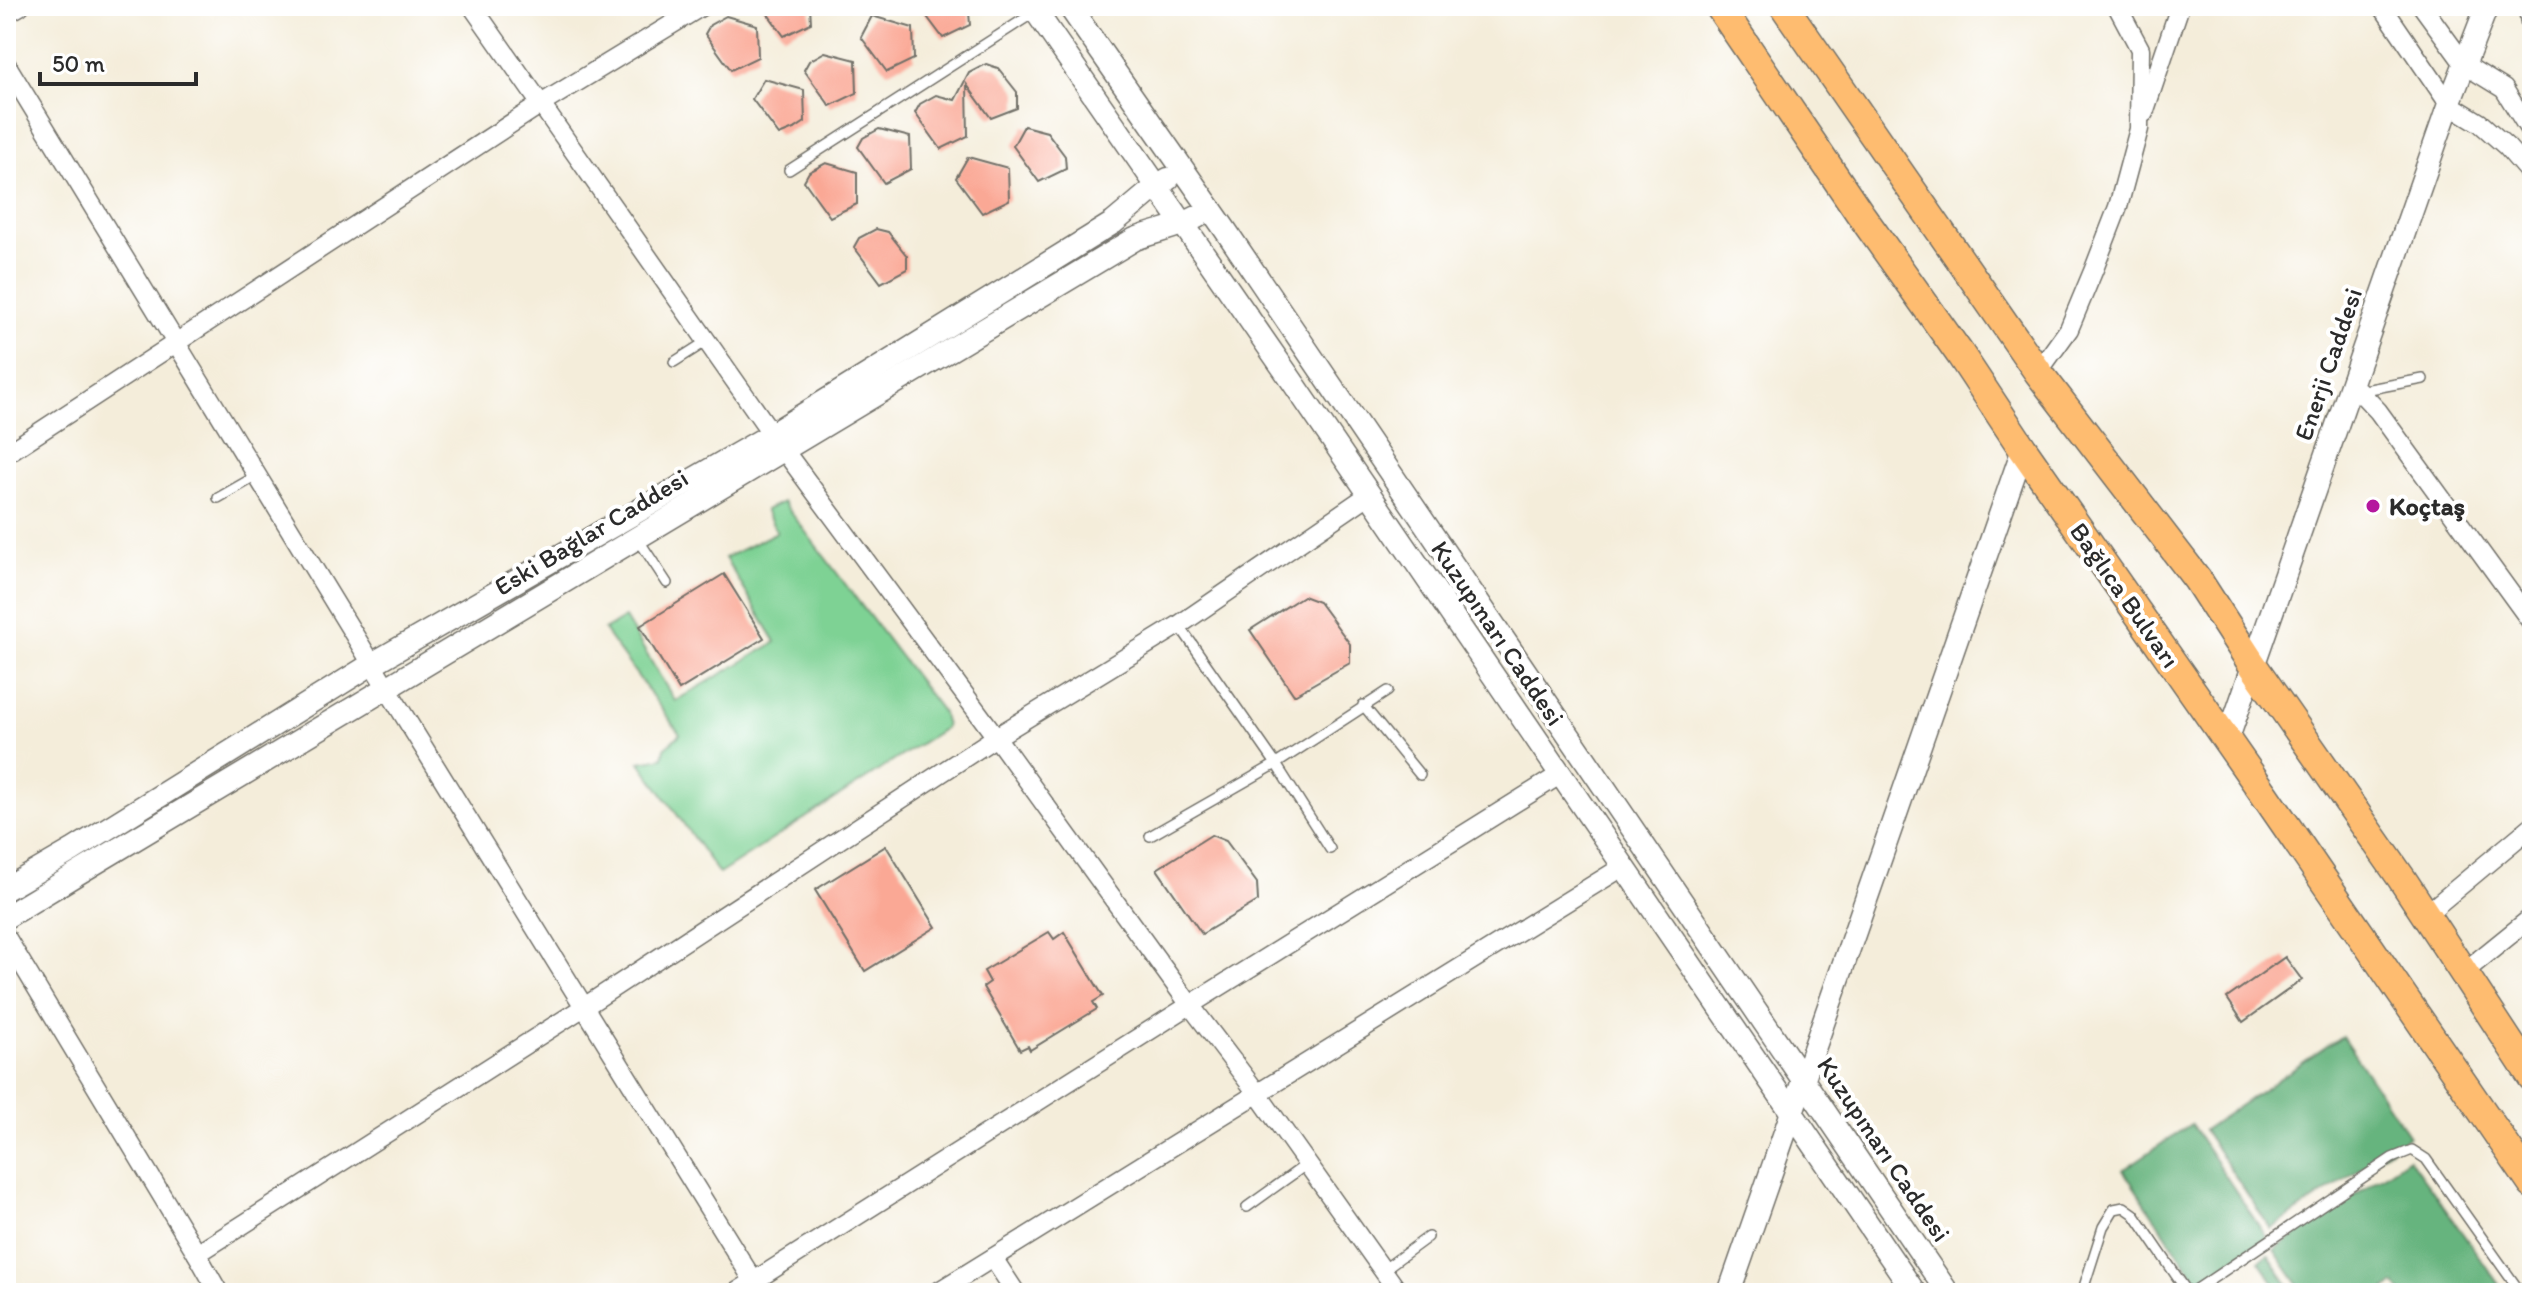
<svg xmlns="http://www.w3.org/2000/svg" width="2538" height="1299" font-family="Itim,sans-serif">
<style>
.green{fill:#7ed294;stroke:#547e60;stroke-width:2}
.forest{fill:#66b47e;stroke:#487054;stroke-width:2}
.building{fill:#faa895}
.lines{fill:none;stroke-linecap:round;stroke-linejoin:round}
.service-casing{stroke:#716f68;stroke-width:12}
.minor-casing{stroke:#716f68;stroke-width:21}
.tertiary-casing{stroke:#716f68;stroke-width:25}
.primary-casing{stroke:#716f68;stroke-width:31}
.service{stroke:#fff;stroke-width:9}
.minor{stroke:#fff;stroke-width:18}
.tertiary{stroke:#fff;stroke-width:22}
.primary{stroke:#febc70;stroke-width:28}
.poi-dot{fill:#b5179e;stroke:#fff;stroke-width:3}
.labels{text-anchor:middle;stroke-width:8;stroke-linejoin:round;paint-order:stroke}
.street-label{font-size:26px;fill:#2b2b2b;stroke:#fff}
.poi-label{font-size:26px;font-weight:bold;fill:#2b2b2b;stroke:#fff;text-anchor:start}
</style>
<rect width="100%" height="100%" fill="#fff"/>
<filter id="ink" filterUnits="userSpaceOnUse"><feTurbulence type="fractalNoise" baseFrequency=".0125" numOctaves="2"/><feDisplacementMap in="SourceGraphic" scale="16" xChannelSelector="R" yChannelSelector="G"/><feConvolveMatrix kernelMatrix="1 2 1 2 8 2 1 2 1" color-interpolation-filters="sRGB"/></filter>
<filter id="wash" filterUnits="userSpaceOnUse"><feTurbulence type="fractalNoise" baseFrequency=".006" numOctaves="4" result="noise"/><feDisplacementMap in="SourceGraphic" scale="32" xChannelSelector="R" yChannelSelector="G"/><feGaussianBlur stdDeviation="1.8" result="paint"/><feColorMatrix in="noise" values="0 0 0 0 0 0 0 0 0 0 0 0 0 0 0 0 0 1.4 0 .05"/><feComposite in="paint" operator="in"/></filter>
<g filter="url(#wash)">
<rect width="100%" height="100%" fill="#f4edda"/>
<path class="green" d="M783,502L943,713L946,727L719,874L640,762L663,758L665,748L680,734L604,630L625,618L675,701L776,642L725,558L777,532L765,510Z"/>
<g class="forest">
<path d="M2342,1036L2409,1136L2271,1229L2204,1130Z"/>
<path d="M2191,1124L2267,1238L2199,1284L2123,1170Z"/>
<path d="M2409,1158L2505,1293H2402L2395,1284L2380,1293H2304L2274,1250Z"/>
<path d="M2268,1255L2294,1293H2281L2259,1261Z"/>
</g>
<g id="blocks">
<g class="building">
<path d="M762,6H810L811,23L784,36Z"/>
<path d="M919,6H965L969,12L970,25L943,38Z"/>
<path d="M726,16L757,25L758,57L731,70L705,34L710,25Z"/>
<path d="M872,16L913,28L914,59L887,72L861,37Z"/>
<path d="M825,52L856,60L857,93L830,106L804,70L809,61Z"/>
<path d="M986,64L998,68L1017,92V108L991,118L967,85L968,136L941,149L915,113L920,104L936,95L955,100L969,73Z"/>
<path d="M764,79L804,90L805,122L796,128L779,135L752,99Z"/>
<path d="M1024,126L1047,132L1065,156L1066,169L1039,182L1013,146Z"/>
<path d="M879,129L910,137L911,169L884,183L858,147L863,138Z"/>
<path d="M968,157L1008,168L1009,200L982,213L956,178Z"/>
<path d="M826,163L857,172V204L830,217L804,181L809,172Z"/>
<path d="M876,229L888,232L907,256V269L881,283L854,247L859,238Z"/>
<path d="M724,574L764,638L679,690L640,626Z"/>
<path d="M1303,596L1319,602L1350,644V663L1294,695L1250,630Z"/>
<path d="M1211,835L1226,841L1257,883L1258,901L1202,934L1157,869Z"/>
<path d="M886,846L936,927L865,971L815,890Z"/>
<path d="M1049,932L1054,939L1064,932L1103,996L1093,1002L1097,1009L1030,1050L1028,1046L1020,1050L983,987L990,982L984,971Z"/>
<path d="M2285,957L2302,980L2243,1022L2227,998Z"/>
</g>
</g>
</g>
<g filter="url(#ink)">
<use href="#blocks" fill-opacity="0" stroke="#716f68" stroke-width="2"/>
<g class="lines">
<g class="service-casing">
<g id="service">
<path d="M2524,6L2525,21L2532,59"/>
<path d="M789,170L1035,12"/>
<path d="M674,362L707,341"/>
<path d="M2359,391L2423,379"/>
<path d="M218,498L258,475"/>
<path d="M638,539L667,583"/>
<path d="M1179,625L1276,764L1330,849"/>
<path d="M1363,705L1420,775"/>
<path d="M1150,836L1276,764L1388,691"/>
<path d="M1247,1207L1307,1164"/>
<path d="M1383,1270L1428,1237"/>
<path d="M2082,1293L2103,1227L2114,1209L2124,1207L2134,1214L2188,1293"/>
<path d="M2191,1293L2392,1158L2412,1150L2426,1159L2521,1293"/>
</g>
</g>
<g class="minor-casing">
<g id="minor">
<path d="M472,6L772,434L996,737L1190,1005L1257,1093L1399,1293"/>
<path d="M2382,6L2449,104L2480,123L2507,147L2532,176"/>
<path d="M2422,6L2465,65L2504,89L2532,134"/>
<path d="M6,14L20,6"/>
<path d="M6,64L372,664L761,1293"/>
<path d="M2144,113L2180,6"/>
<path d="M2038,372L2069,329L2094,269L2118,207L2139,129L2140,49L2117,6"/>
<path d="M2350,387L2359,391L2378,411L2532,623"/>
<path d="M6,454L541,104L702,6"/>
<path d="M2425,915L2532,826"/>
<path d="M6,937L197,1254"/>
<path d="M2464,972L2532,917"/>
<path d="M993,1258L1016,1293"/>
<path d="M219,1293L197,1254L584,1007L996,737L1179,625L1370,494"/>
<path d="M735,1293L1190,1005L1561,774"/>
<path d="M936,1293L1624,866"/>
</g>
</g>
<g class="tertiary-casing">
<g id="tertiary">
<path d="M1032,6L1290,378L1915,1293"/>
<path d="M1069,6L1224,228L1948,1293"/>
<path d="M2227,741L2449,104L2487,6"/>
<path d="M6,889L73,850L372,664L772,434L1113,223L1157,186L1168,179"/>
<path d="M6,917C381,689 759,466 1135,239C1156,231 1178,228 1197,217"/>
<path d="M1729,1293L2023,449"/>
</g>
</g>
<g class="primary-casing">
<g id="primary">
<path d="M1719,6L1861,215L1960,354L2023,449L2265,795L2532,1184"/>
<path d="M1784,6L2038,372L2197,579L2252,664L2402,879L2532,1077"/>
</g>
</g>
<use href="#service" class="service"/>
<use href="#minor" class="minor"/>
<use href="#tertiary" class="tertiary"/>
<use href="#primary" class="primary"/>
</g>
</g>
<circle class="poi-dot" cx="2373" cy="506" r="8"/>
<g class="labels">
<g class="street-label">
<text transform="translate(2328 364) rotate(-71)" y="9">Enerji Caddesi</text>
<text transform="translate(591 532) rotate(-31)" y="9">Eski Bağlar Caddesi</text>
<text transform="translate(2125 595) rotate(55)" y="9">Bağlıca Bulvarı</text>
<text transform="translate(1498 633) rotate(56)" y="9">Kuzupınarı Caddesi</text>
<text transform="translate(1884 1149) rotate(56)" y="9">Kuzupınarı Caddesi</text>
</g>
<g class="poi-label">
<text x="2389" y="515">Koçtaş</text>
</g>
</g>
<rect width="2538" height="1299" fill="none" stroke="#fff" stroke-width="32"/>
<path d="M40 72v12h156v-12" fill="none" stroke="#2b2b2b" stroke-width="4"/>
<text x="52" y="72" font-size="24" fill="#2b2b2b" stroke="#ffffff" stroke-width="6" paint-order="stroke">50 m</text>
</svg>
